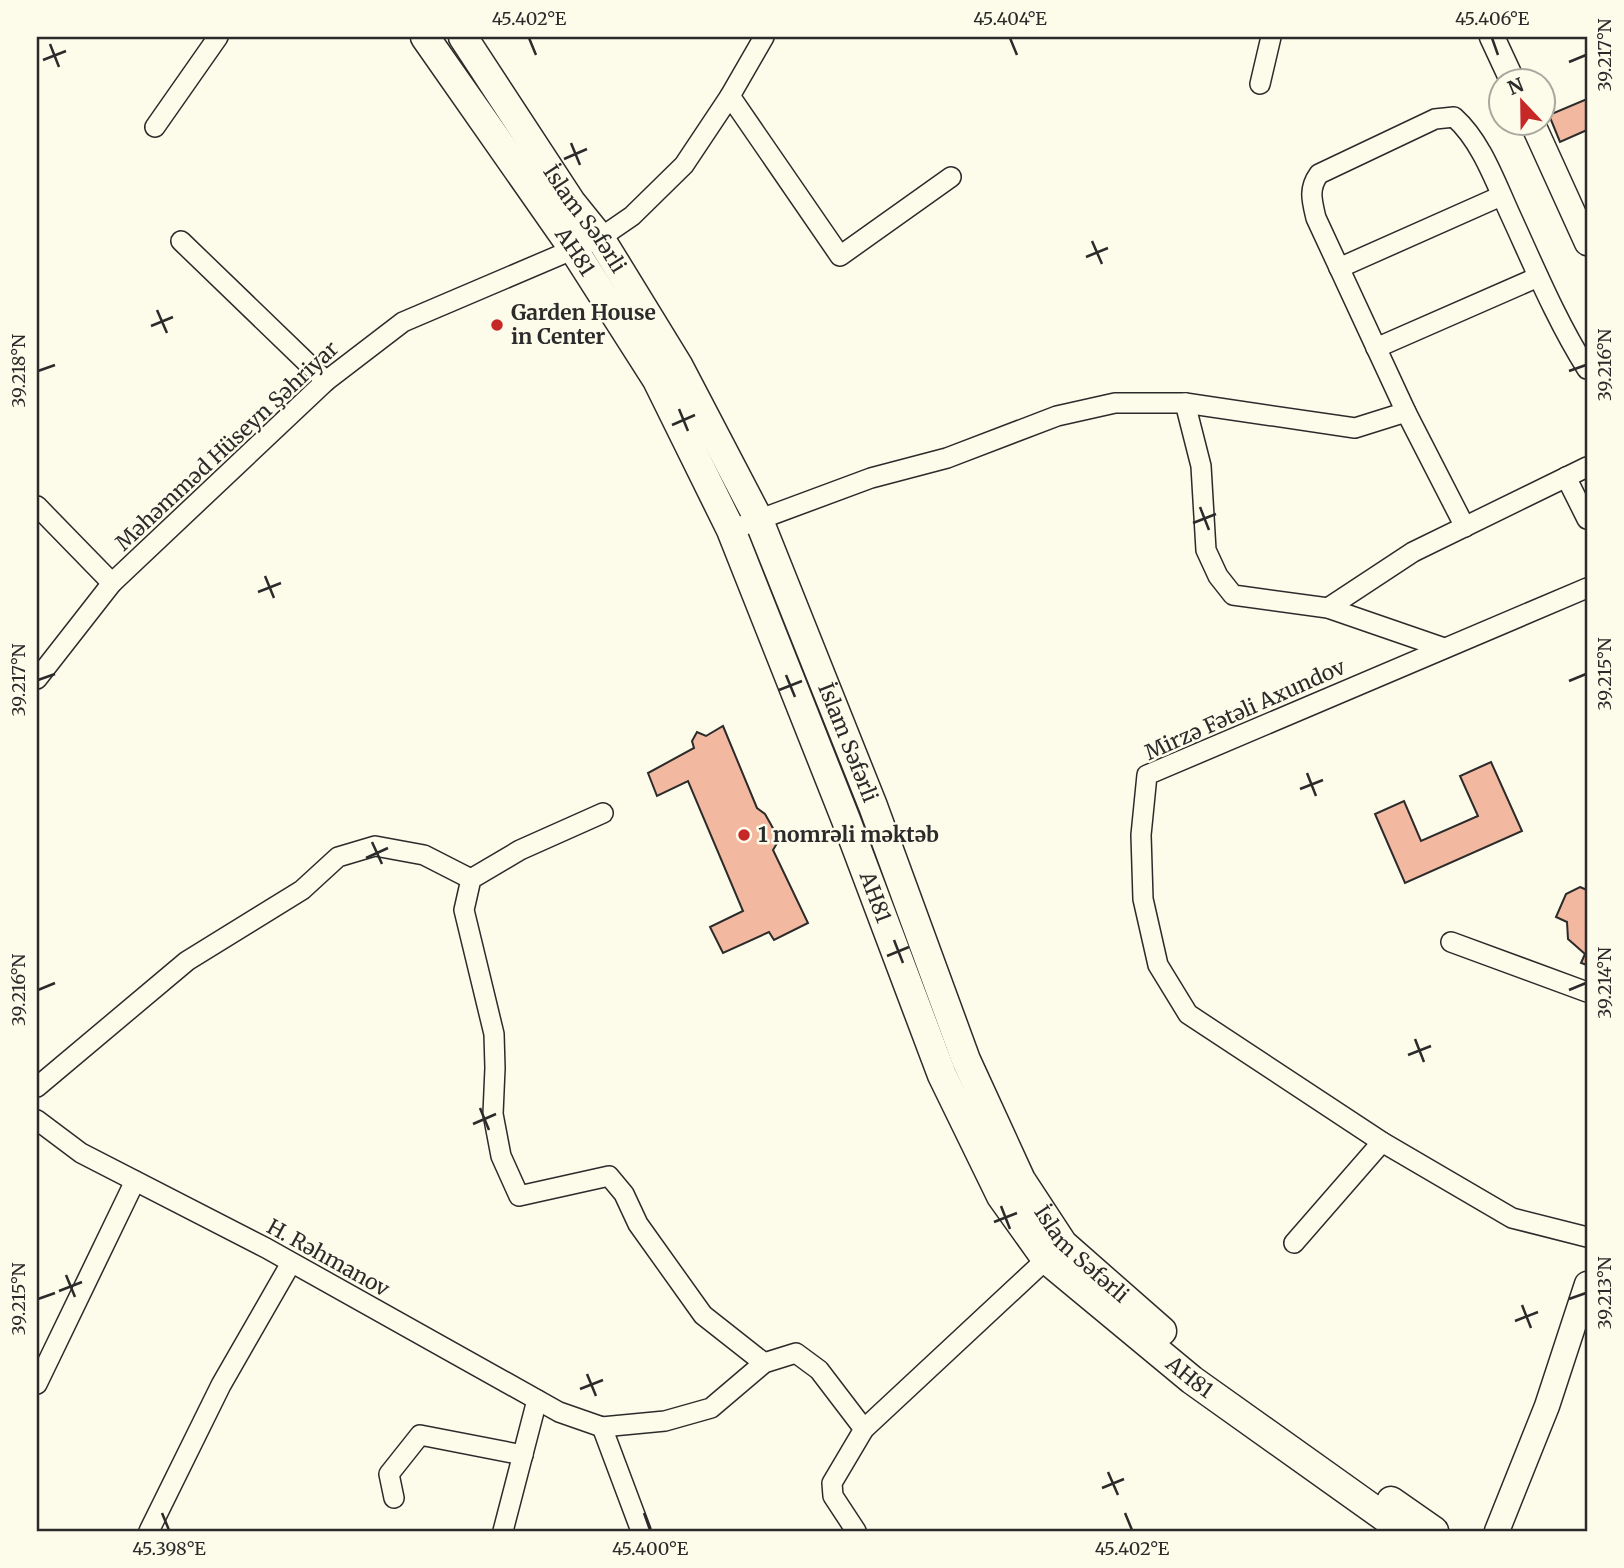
<svg xmlns="http://www.w3.org/2000/svg" width="1624" height="1568" font-family="Merriweather,serif">
<style>
.building{fill:#f2b8a0;stroke:#2b2b2b;stroke-width:2}
.lines{fill:none;stroke-linecap:round;stroke-linejoin:round}
.minor-casing{stroke:#2b2b2b;stroke-width:22}
.major-casing{stroke:#2b2b2b;stroke-width:27}
.highway-casing{stroke:#2b2b2b;stroke-width:31}
.minor{stroke:#fdfbea;stroke-width:19}
.major{stroke:#fdfbea;stroke-width:24}
.highway{stroke:#fdfbea;stroke-width:28}
.ticks{fill:none;stroke:#2b2b2b;stroke-width:2.5}
.poi-dot{fill:#c62828;stroke:#fdfbea;stroke-width:2.5}
.labels{text-anchor:middle;stroke-width:5;stroke-linejoin:round;paint-order:stroke}
.street-label{font-size:21px;fill:#2b2b2b;stroke:#fdfbea}
.poi-label{font-size:21px;font-weight:bold;fill:#2b2b2b;stroke:#fdfbea;text-anchor:start}
.neatline{fill:none;stroke:#2b2b2b;stroke-width:2.5}
.ticks-label{font-size:18px;text-anchor:middle;fill:#2b2b2b}
</style>
<rect width="100%" height="100%" fill="#fdfbea"/>
<g class="building">
<path d="M1587,99V130L1560,142L1549,115Z"/>
<path d="M723,726L757,808L765,814L774,830L779,840L773,850L808,923L774,940L769,932L723,953L710,927L743,911L688,781L657,796L648,773L694,748L692,741L697,732L706,736Z"/>
<path d="M1491,762L1522,831L1405,883L1375,814L1404,801L1421,841L1478,816L1460,776Z"/>
<path d="M1580,887L1587,890V965L1581,963L1585,954L1568,939L1567,922L1556,917L1566,894Z"/>
</g>
<g class="lines">
<g class="minor-casing">
<g id="minor">
<path d="M1260,84L1271,37"/>
<path d="M730,96L840,256L951,177"/>
<path d="M155,127L218,37"/>
<path d="M181,241L326,381"/>
<path d="M1339,268L1501,196"/>
<path d="M1376,348L1538,277"/>
<path d="M1185,403L1201,466L1206,550L1218,576L1233,595L1328,608L1444,648"/>
<path d="M1566,477L1587,519"/>
<path d="M37,506L112,583"/>
<path d="M1465,527L1406,412L1316,218C1312,201 1308,189 1319,174L1435,119L1454,117C1481,141 1495,181 1510,214C1534,266 1556,320 1587,369"/>
<path d="M731,530L871,478L947,458L1057,416L1115,403H1185L1355,428L1406,412"/>
<path d="M1587,588L1147,775L1141,835L1143,899L1158,965L1188,1014L1382,1142L1512,1218L1587,1237"/>
<path d="M1328,608L1413,552L1587,467"/>
<path d="M37,679L112,583L326,381L403,322L600,238L632,216L684,165L730,96L764,37"/>
<path d="M603,813L520,850L471,879L464,910L494,1034L495,1068L493,1114L501,1156L519,1196L609,1176L624,1194L638,1224L703,1315L764,1363"/>
<path d="M1451,942L1587,992"/>
<path d="M37,1087L187,961L302,890L338,857L375,846L424,855L471,879"/>
<path d="M37,1120L81,1153L266,1248L559,1412L602,1427L665,1421L711,1408L764,1363L796,1353L819,1370L864,1429"/>
<path d="M1294,1243L1382,1142"/>
<path d="M37,1384L135,1181"/>
<path d="M602,1427L641,1531"/>
<path d="M394,1498L389,1474L420,1435L523,1455"/>
<path d="M149,1531L221,1385L291,1263"/>
<path d="M503,1531L537,1400"/>
<path d="M856,1531L833,1496L832,1483L864,1429L1054,1252"/>
</g>
</g>
<g class="major-casing">
<g id="major">
<path d="M1492,37L1512,80"/>
<path d="M1532,122L1587,243"/>
<path d="M1497,1531L1547,1406L1587,1284"/>
</g>
</g>
<g class="highway-casing">
<g id="highway">
<path id="s1" d="M425,37L574,250L657,380L731,530L846,820L942,1075L1001,1196L1046,1259L1192,1380L1404,1531"/>
<path id="s2" d="M463,37L571,202L600,238L678,365L758,518L873,806L966,1060L1021,1180L1063,1244L1162,1331"/>
<path d="M1391,1501L1434,1531"/>
</g>
</g>
<use href="#minor" class="minor"/>
<use href="#major" class="major"/>
<use href="#highway" class="highway"/>
</g>
<path class="ticks" d="M529,38L536,55M1010,38L1017,55M1492,38L1498,55M50,44L59,67M43,60L66,51M1569,62L1586,55M571,143L580,165M564,159L587,149M1092,241L1102,264M1086,257L1108,248M157,310L167,333M151,326L173,317M38,371L55,365M1569,371L1586,365M679,409L688,431M672,425L695,415M1200,507L1209,530M1193,523L1216,514M265,576L274,598M258,592L281,583M786,675L795,697M38,680L55,674M1569,681L1586,674M779,690L802,681M1307,773L1316,796M1300,789L1323,780M372,842L382,864M366,858L388,848M894,940L903,963M887,956L909,947M38,990L55,983M1569,990L1586,983M1415,1039L1424,1062M1408,1055L1431,1046M480,1108L489,1130M473,1124L496,1114M1001,1206L1010,1229M994,1222L1017,1213M66,1275L75,1297M59,1291L82,1282M38,1299L55,1293M1569,1299L1586,1293M1522,1305L1531,1328M1515,1321L1538,1312M587,1374L596,1396M580,1389L603,1380M1108,1472L1118,1495M1102,1488L1124,1479M162,1513L169,1530M644,1513L650,1530M1125,1513L1132,1530"/>
<g class="poi-dot">
<circle cx="497" cy="325" r="7"/>
<circle cx="744" cy="835" r="7"/>
</g>
<g class="labels">
<g class="street-label">
<text dy="7" stroke="none"><textPath href="#s2" startOffset="219">İslam Səfərli</textPath></text>
<text dy="7" stroke="none"><textPath href="#s1" startOffset="262">AH81</textPath></text>
<text transform="translate(227 446) rotate(-43)" y="7">Məhəmməd Hüseyn Şəhriyar</text>
<text transform="translate(1245 710) rotate(-24)" y="7">Mirzə Fətəli Axundov</text>
<text dy="7" stroke="none"><textPath href="#s2" startOffset="807">İslam Səfərli</textPath></text>
<text dy="7" stroke="none"><textPath href="#s1" startOffset="976">AH81</textPath></text>
<text dy="7" stroke="none"><textPath href="#s2" startOffset="1374">İslam Səfərli</textPath></text>
<text transform="translate(328 1258) rotate(29)" y="7">H. Rəhmanov</text>
<text dy="7" stroke="none"><textPath href="#s1" startOffset="1564">AH81</textPath></text>
</g>
<g class="poi-label">
<text x="511" y="320">Garden House<tspan x="511" dy="24">in Center</tspan></text>
<text x="758" y="842">1 nomrəli məktəb</text>
</g>
</g>
<rect width="1624" height="1568" fill="none" stroke="#fdfbea" stroke-width="77"/>
<g transform="translate(1522 102) rotate(338)"><circle r="33" fill="#fdfbea" stroke="#a9a89e" stroke-width="2"/>
<path d="M0-5L12 26L0 18L-12 26Z" fill="#c62828"/>
<text y="-10" font-size="19" font-weight="bold" text-anchor="middle" fill="#2b2b2b">N</text>
</g>
<rect x="38" y="38" width="1548" height="1492" class="neatline"/>
<g class="ticks-label">
<text x="529" y="25">45.402°E</text>
<text x="1010" y="25">45.404°E</text>
<text x="1492" y="25">45.406°E</text>
<text transform="translate(1605 55) rotate(-90)" y="6">39.217°N</text>
<text transform="translate(1605 365) rotate(-90)" y="6">39.216°N</text>
<text transform="translate(19 371) rotate(-90)" y="6">39.218°N</text>
<text transform="translate(1605 674) rotate(-90)" y="6">39.215°N</text>
<text transform="translate(19 680) rotate(-90)" y="6">39.217°N</text>
<text transform="translate(1605 983) rotate(-90)" y="6">39.214°N</text>
<text transform="translate(19 990) rotate(-90)" y="6">39.216°N</text>
<text transform="translate(1605 1293) rotate(-90)" y="6">39.213°N</text>
<text transform="translate(19 1299) rotate(-90)" y="6">39.215°N</text>
<text x="169" y="1555">45.398°E</text>
<text x="650" y="1555">45.400°E</text>
<text x="1132" y="1555">45.402°E</text>
</g>
</svg>
